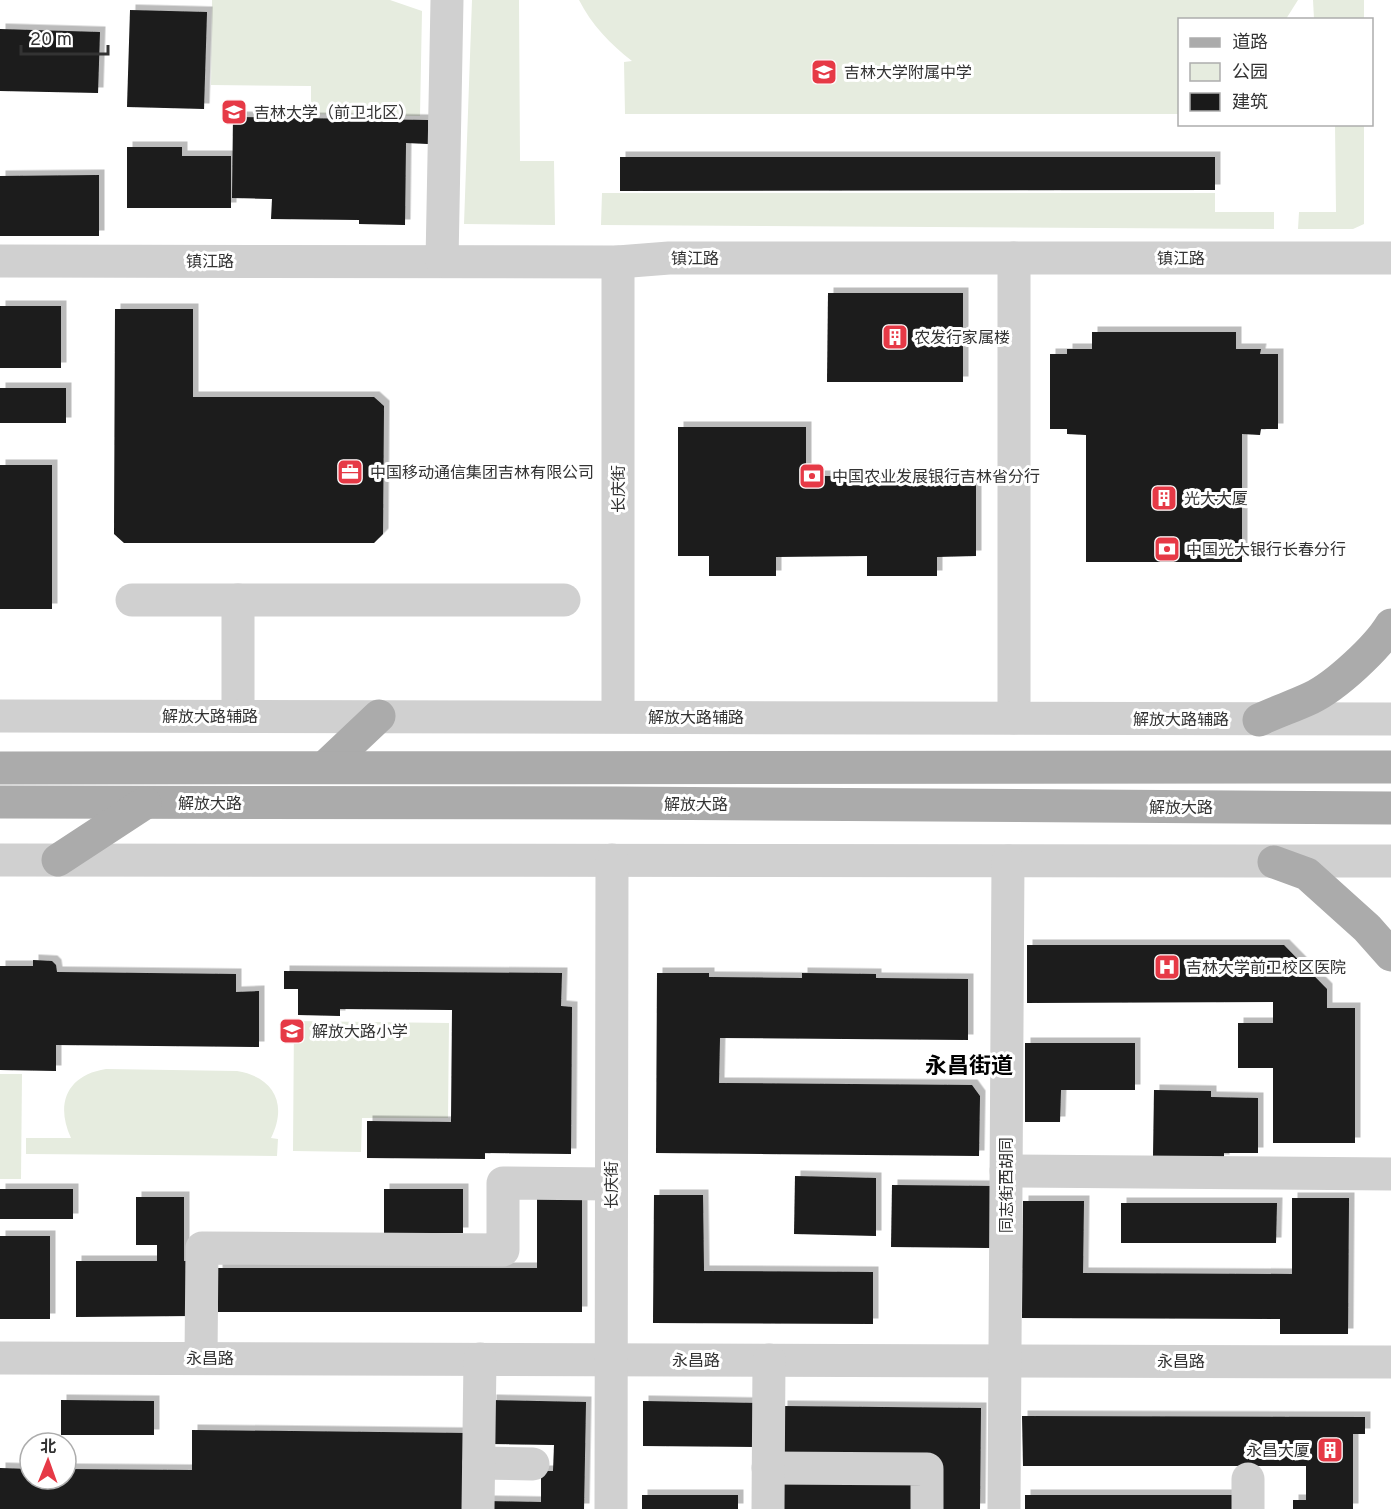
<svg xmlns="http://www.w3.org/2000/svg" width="1391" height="1509" font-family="Overpass,'Noto Sans SC',sans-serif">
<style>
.green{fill:#e6ecdf}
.building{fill:#1a1a1a;filter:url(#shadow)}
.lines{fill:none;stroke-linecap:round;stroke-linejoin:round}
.minor{stroke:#d0d0d0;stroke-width:33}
.major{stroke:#ababab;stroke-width:33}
.labels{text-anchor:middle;stroke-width:6;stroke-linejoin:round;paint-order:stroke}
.poi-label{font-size:16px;fill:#333;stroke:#fff;text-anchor:start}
.street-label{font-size:16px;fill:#333;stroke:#fff}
.district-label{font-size:22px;font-weight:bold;fill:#000;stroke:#fff}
</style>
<defs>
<filter id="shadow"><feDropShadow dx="5.5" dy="-5.5" stdDeviation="0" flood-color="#0004"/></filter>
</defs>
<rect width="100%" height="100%" fill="#fff"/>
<g class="green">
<path d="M212,0H390L422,11L420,116L311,114V86L211,85Z"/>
<path d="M472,0H519L520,161H554L555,225L464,224Z"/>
<path d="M579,0H1298L1286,19L1180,20L1179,114H625L624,62L632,61C611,45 591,24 579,0Z"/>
<path d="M1313,0H1364V19H1314Z"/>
<path d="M1335,125H1364V224L1353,229H1298L1299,212H1336Z"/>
<path d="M602,193H1215V212H1274V229L601,225Z"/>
<path d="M294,1021L449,1023L448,1118H362L361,1152L293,1151Z"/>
<path d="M106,1069L237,1071C274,1077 288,1104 271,1138L278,1139L277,1156L26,1154V1138H71C55,1104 67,1075 106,1069Z"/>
<path d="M0,1074H22L21,1179H0Z"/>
</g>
<g class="building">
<path d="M130,10L207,12L204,109L127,107Z"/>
<path d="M0,29L100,32L98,93L0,91Z"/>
<path d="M233,117L428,120V144L406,143L405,225L359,224V220L271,219L272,199L232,198Z"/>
<path d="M127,147H182V156H231V208H127Z"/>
<path d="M620,157H1215V190L620,191Z"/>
<path d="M99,175V236H0V176Z"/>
<path d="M828,293H963V382H827Z"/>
<rect x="0" y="306" width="61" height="62"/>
<path d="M115,309H193V397H374L384,406L383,534L374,543H124L114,534Z"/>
<path d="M1092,332H1236V349H1261L1260,354H1278V429H1261L1260,435L1242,434V562H1086V435L1067,434V429H1050V354H1067V349H1092Z"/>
<rect x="0" y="388" width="66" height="35"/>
<path d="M678,427H806V476H976V556L937,557V576H867V556L776,557V576H709V556H678Z"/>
<rect x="0" y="465" width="52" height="144"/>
<path d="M1027,945H1284L1327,989V1008H1355V1143H1273V1068H1238V1023H1273V1002L1027,1003Z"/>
<path d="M33,960L52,961L56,965L57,972L236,974V992L259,991V1047L56,1045V1071L0,1070V966H33Z"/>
<path d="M284,971L562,973L561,1006L572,1007L571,1154L485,1153V1159L367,1158V1121L451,1122L452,1010L340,1009V1016L298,1015V989H284Z"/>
<path d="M657,973H709V977L802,978V973L876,974V978L968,979V1040L720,1038L719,1083L972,1085L980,1096L979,1156L656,1153Z"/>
<path d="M1025,1043H1135V1090H1061L1060,1122H1025Z"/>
<path d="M1154,1090L1211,1091V1097L1258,1098V1153H1224V1160L1153,1156Z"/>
<path d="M795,1176L876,1178V1236L794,1234Z"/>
<path d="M892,1185L992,1186L990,1248L891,1247Z"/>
<rect x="0" y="1189" width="73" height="30"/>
<rect x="384" y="1189" width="79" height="44"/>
<path d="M654,1195H703L704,1271L873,1272V1324L653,1323Z"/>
<path d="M537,1196H582V1312H218L217,1268H537Z"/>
<path d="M136,1197H184V1261H192V1316L76,1317V1261H157V1245H136Z"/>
<path d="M1292,1198H1349L1348,1334H1280V1319L1022,1318L1023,1201H1084L1083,1273L1292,1274Z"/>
<path d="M1121,1203H1277L1276,1243H1121Z"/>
<rect x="0" y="1236" width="50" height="83"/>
<path d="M61,1400L154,1401V1435H61Z"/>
<path d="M491,1400L586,1402L584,1509H486V1501L541,1502V1471H553L554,1445L490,1444Z"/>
<path d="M643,1401L758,1403L757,1447L643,1446Z"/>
<path d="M782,1406L981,1408L980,1509H935V1456L781,1455Z"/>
<path d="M1022,1416L1365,1417V1434H1353V1509H1293V1500H1306V1466H1023Z"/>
<path d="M192,1430L466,1433L465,1509H0V1468L30,1469V1479H66V1469L192,1470Z"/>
<path d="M783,1480L920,1481V1509H783Z"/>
<rect x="642" y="1495" width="96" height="14"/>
<rect x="1025" y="1495" width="211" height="14"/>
</g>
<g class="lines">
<g class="minor">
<path d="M1014,258V718"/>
<path d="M0,261L618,262L669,258H1391"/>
<path d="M442,261L447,0"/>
<path d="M132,600H564"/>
<path d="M238,600V716"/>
<path d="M0,716L1391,719"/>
<path d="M618,716V262"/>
<path d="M0,860L1391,861"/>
<path d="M1006,1171L1391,1174"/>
<path d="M0,1358L1391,1362"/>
<path d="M201,1358L202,1248L503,1250V1183L611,1184"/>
<path d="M479,1463L533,1464"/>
<path d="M768,1468L927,1469V1509"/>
<path d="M1248,1479V1509"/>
<path d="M478,1509L480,1359"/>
<path d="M611,1509L612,860"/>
<path d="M768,1509L769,1360"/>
<path d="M1004,1509L1008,861"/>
</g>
<g class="major">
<path d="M1259,720C1276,712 1294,706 1311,698C1336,686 1377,648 1391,625"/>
<path d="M325,767L379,716"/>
<path d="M0,768L1391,767"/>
<path d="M0,802L617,803L1391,808"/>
<path d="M58,860L145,803"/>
<path d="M1274,862L1307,874L1367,928L1391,955"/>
</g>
</g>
<defs>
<g id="school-square" transform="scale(1.35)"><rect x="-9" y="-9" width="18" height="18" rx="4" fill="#e63946" stroke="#fff"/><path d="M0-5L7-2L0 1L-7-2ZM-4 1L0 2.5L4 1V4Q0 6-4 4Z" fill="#fff"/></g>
<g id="university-square" transform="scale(1.35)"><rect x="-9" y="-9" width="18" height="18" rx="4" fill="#e63946" stroke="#fff"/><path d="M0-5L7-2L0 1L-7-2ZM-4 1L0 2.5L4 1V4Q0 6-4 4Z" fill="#fff"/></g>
<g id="building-square" transform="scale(1.35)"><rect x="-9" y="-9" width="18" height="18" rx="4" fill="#e63946" stroke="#fff"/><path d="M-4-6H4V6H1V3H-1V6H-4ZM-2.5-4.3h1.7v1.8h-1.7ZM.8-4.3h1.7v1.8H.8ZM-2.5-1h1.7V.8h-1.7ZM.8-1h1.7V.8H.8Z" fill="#fff"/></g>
<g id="office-square" transform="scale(1.35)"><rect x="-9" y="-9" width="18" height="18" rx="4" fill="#e63946" stroke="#fff"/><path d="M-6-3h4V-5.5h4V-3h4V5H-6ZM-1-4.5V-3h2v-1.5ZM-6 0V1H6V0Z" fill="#fff"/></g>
<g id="bank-square" transform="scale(1.35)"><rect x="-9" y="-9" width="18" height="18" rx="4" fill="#e63946" stroke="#fff"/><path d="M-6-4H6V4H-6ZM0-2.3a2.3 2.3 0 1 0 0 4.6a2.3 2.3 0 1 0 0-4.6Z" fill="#fff"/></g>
<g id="hospital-square" transform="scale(1.35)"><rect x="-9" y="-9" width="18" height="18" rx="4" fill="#e63946" stroke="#fff"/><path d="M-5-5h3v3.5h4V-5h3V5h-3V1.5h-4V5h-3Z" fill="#fff"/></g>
</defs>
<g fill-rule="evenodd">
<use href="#school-square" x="824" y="72"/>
<use href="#university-square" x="234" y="112"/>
<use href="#building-square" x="895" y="337"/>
<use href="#office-square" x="350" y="472"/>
<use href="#bank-square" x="812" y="476"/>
<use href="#building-square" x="1164" y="498"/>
<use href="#bank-square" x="1167" y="549"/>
<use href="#hospital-square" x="1167" y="967"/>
<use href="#school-square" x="292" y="1031"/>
<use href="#building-square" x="1330" y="1450"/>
</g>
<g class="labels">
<g class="poi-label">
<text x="844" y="78">吉林大学附属中学</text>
<text x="254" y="118">吉林大学（前卫北区）</text>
<text x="914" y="343">农发行家属楼</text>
<text x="370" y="478">中国移动通信集团吉林有限公司</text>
<text x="832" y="482">中国农业发展银行吉林省分行</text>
<text x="1184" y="504">光大大厦</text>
<text x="1186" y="555">中国光大银行长春分行</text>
<text x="1186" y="973">吉林大学前卫校区医院</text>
<text x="312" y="1037">解放大路小学</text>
<text x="1310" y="1456" text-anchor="end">永昌大厦</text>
</g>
<g class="street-label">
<text x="695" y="264">镇江路</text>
<text x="1181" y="264">镇江路</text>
<text x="210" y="267">镇江路</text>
<text transform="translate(618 489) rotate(-90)" y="6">长庆街</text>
<text x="210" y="722">解放大路辅路</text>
<text x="696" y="723">解放大路辅路</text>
<text x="1181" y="725">解放大路辅路</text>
<text x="210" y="809">解放大路</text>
<text x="696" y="810">解放大路</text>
<text x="1181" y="813">解放大路</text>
<text transform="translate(611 1185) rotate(-90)" y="6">长庆街</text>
<text transform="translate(1006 1185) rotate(-90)" y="6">同志街西胡同</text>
<text x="210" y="1364">永昌路</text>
<text x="696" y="1366">永昌路</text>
<text x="1181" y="1367">永昌路</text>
</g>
<g class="district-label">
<text x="969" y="1073">永昌街道</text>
</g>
</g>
<rect x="1178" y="18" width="195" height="108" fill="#ffffff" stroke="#adadad" stroke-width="1.5"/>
<rect x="1190" y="38" width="30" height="9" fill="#ababab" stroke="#adadad" stroke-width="1.5"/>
<text x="1232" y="48" font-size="18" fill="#333333">道路</text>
<rect x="1190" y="63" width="30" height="18" fill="#e6ecdf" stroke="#adadad" stroke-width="1.5"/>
<text x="1232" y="78" font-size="18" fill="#333333">公园</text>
<rect x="1190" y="93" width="30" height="18" fill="#1a1a1a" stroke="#adadad" stroke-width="1.5"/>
<text x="1232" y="108" font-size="18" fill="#333333">建筑</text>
<g transform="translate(48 1461) rotate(1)"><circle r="28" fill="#ffffff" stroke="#adadad" stroke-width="1.5"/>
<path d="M0-4.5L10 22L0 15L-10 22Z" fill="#e63946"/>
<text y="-9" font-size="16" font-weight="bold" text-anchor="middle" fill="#333333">北</text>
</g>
<path d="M21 45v9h87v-9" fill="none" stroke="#333333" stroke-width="3"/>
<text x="30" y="45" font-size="18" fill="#333333" stroke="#ffffff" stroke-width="4.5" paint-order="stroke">20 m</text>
</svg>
